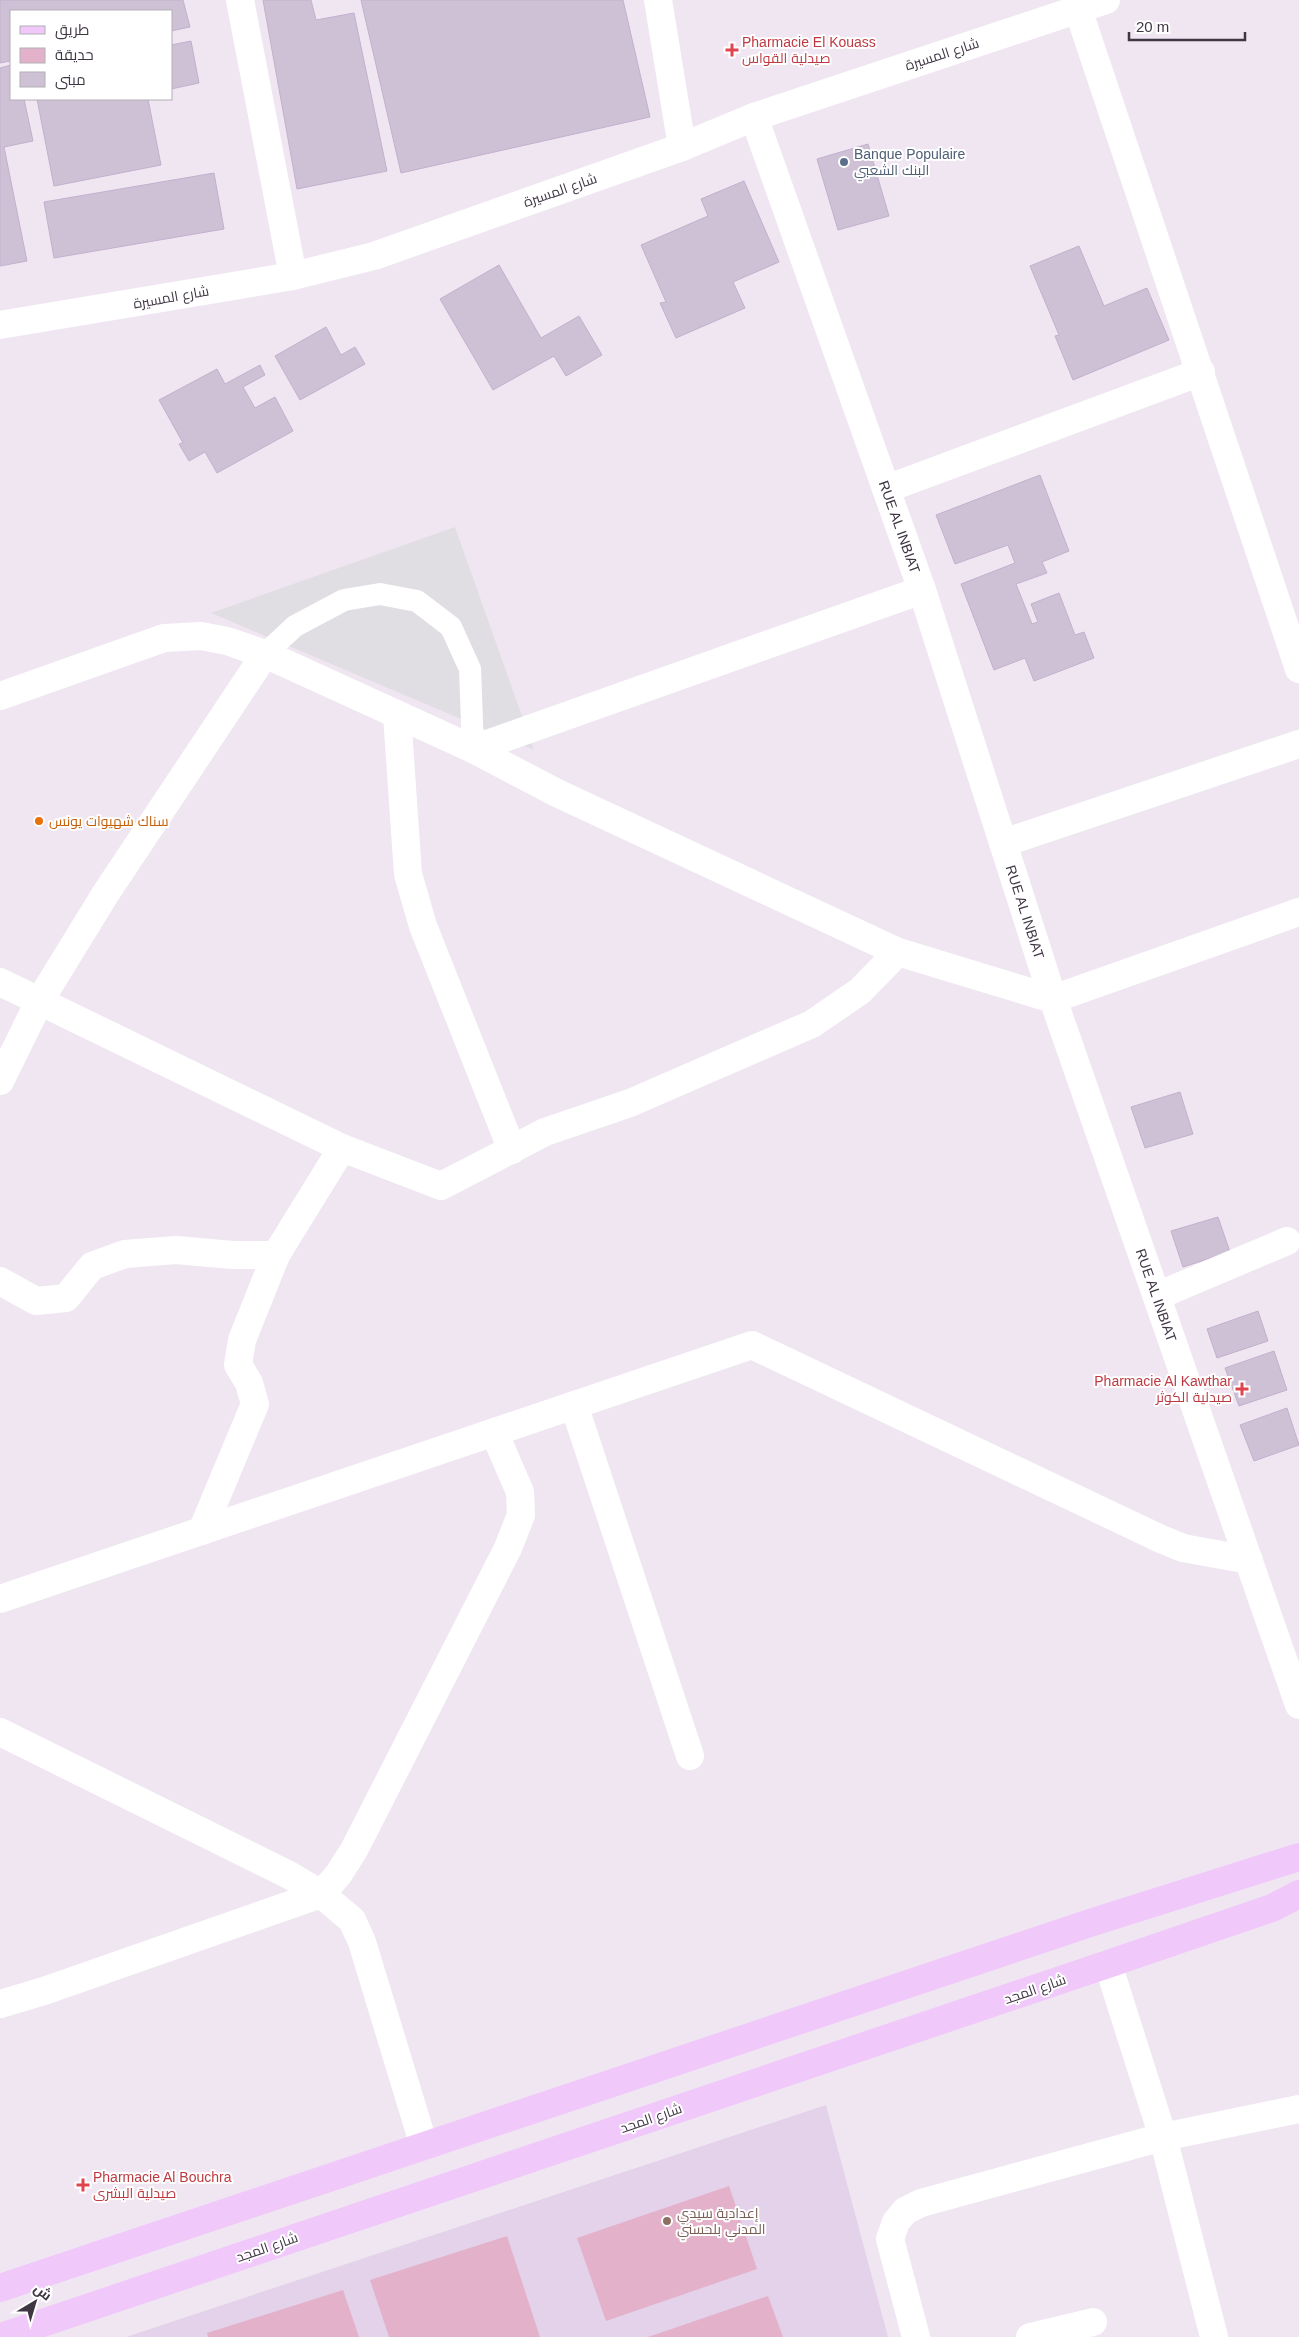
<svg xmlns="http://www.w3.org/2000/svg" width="1299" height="2337" font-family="Arial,Cairo,sans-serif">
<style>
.education{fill:#e4d1ea}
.green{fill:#e3b2ca}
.parking{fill:#e1dee3}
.building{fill:#cec0d5;stroke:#c3b0cd}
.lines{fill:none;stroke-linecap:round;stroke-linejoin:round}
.service{stroke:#fff;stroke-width:22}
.pedestrian{stroke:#fff;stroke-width:28}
.minor{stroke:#fff;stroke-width:28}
.tertiary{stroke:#fff;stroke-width:28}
.secondary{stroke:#f1c8fa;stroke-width:28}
.health-dot{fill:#e0444e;stroke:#fff;stroke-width:2}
.service-dot{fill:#5c6f8a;stroke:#fff;stroke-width:2}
.food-dot{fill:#e8710a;stroke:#fff;stroke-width:2}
.education-dot{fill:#8d6e63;stroke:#fff;stroke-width:2}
.labels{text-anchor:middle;stroke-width:4;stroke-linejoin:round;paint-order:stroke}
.health-label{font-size:14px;fill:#be3a42;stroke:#fff;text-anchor:start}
.street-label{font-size:14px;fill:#3f3644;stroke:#fff}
.service-label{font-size:14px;fill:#4e5e75;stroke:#fff;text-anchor:start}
.food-label{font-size:14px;fill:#c56008;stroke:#fff;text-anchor:start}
.education-label{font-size:14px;fill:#785e54;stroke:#fff;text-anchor:start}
</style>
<rect width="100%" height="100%" fill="#efe6f2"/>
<path class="education" d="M826,2105L888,2337H126Z"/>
<g class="green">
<path d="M729,2186L757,2269L606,2321L577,2238Z"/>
<path d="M507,2236L540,2337H389L370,2280Z"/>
<path d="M343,2290L359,2337H208L207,2333Z"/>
<path d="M768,2296L783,2337H648Z"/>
</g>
<path class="parking" d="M455,527L534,750L211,613Z"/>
<g class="building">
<path d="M0,0H183L190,27L171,31V11H11V61L0,63Z"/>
<path d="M263,0H311L316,20L354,13L387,171L297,189Z"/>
<path d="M361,0H623L650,117L401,173Z"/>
<path d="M191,41L199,83L171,89V45Z"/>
<path d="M11,65V99H24L33,141L4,147L27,261L0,266V68Z"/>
<path d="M37,99H148L161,165L54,186Z"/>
<path d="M868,144L889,216L838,230L817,159Z"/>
<path d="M214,173L224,229L54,258L44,202Z"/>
<path d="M744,181L779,262L733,282L745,308L676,338L660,303L666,302L641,245L708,216L701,199Z"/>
<path d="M1079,246L1104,306L1147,288L1169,340L1073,380L1055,336L1059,335L1030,266Z"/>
<path d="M499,265L541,338L579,316L602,355L566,376L554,356L493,390L440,299Z"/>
<path d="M326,327L341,355L355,347L365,364L300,400L275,356Z"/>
<path d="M260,365L265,375L243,387L255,408L275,397L293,431L217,473L205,452L189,461L179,444L183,443L159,400L217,369L225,384Z"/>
<path d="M1040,475L1069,551L1042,562L1047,573L1016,584L1032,624L1038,622L1031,604L1059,593L1075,635L1084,632L1094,658L1034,681L1025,658L994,670L961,584L1015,563L1008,545L955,564L936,515Z"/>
<path d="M1180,1092L1193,1134L1145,1148L1131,1107Z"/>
<path d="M1218,1217L1230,1252L1183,1267L1171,1231Z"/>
<path d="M1258,1311L1268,1341L1217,1358L1207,1329Z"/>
<path d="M1274,1351L1287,1390L1239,1406L1225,1368Z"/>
<path d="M1287,1408L1299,1445L1254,1461L1240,1425Z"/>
</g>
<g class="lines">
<path class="service" d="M265,654L295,626L344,600L380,594L417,601L451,627L470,669L473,749"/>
<path class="pedestrian" d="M1157,1296L1287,1241"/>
<g class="minor">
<path d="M240,0L293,276"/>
<path d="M658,0L682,147"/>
<path d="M1078,9L1299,669"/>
<path id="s1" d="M754,117L922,590L1053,999L1299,1705"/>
<path d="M886,489L1201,372"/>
<path d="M0,696L164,638L201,636L227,641L265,654L473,749L557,793L898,952L1053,999L1299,912"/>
<path d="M397,715L408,874L423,926L512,1150"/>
<path d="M473,749L922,590"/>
<path d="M1003,843L1299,744"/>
<path d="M0,982L342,1148L441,1186L545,1132L630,1103L812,1024L860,991L898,952"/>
<path d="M0,1081L39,1002L106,893L265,654"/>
<path d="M0,1281L36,1301L66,1298L92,1266L125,1254L176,1250L233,1255H276L342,1148"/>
<path d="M574,1405L690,1756"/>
<path d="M202,1531L255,1404L249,1383L238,1365L242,1340L276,1255"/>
<path d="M0,1599L752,1345L1161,1539L1183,1548L1249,1560"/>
<path d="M0,1732L289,1875L321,1894L352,1920L362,1942L424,2146"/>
<path d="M1108,1964L1163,2137L1214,2337"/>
<path d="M0,2004L44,1991L321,1894L338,1875L354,1850L508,1548L521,1515L520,1492L494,1432"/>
<path d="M916,2337L890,2239L896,2222L905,2211L921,2203L1163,2137L1299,2109"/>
<path d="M1030,2337L1093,2322"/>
</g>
<path class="tertiary" d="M0,325L293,276L374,256L682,147L754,117L1106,0"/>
<g class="secondary">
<path d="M0,2288L1093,1922L1299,1857"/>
<path d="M1,2337L1108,1964L1272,1908L1299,1894"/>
</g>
</g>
<g class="health-dot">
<path d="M729.5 42.5h5v5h5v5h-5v5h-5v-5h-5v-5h5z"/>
<path d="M1239.5 1381.5h5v5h5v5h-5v5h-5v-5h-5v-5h5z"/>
<path d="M80.5 2177.5h5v5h5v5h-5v5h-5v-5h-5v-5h5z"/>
</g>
<circle class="service-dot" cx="844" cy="162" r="5"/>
<circle class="food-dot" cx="39" cy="821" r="5"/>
<circle class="education-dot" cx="667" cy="2221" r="5"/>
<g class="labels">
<g class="health-label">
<text x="742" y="47">Pharmacie El Kouass<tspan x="742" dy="16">صيدلية القواس</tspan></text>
<text x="1232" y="1386" text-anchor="end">Pharmacie Al Kawthar<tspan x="1232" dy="16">صيدلية الكوثر</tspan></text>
<text x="93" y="2182">Pharmacie Al Bouchra<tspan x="93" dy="16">صيدلية البشرى</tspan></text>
</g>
<g class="street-label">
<text transform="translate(942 54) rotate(-18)" y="5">شارع المسيرة</text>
<text transform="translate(560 190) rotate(-19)" y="5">شارع المسيرة</text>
<text transform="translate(171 297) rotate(-10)" y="5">شارع المسيرة</text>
<text dy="5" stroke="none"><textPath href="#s1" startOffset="435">RUE AL INBIAT</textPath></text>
<text dy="5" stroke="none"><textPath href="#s1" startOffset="840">RUE AL INBIAT</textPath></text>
<text dy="5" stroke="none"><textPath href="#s1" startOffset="1245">RUE AL INBIAT</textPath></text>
<text transform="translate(1035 1989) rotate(-19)" y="5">شارع المجد</text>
<text transform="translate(651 2118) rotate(-19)" y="5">شارع المجد</text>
<text transform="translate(267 2247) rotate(-19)" y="5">شارع المجد</text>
</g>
<g class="service-label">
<text x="854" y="159">Banque Populaire<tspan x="854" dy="16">البنك الشعبي</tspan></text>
</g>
<g class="food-label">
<text x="49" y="826">سناك شهيوات يونس</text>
</g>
<g class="education-label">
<text x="677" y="2218">إعدادية سيدي<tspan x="677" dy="16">المدني بلحسني</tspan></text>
</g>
</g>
<rect x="10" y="10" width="162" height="90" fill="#ffffff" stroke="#b2afb4"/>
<rect x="20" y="26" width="25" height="8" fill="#f1c8fa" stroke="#b2afb4"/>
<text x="55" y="35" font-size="15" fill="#3f3644">طريق</text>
<rect x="20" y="48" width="25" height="15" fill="#e3b2ca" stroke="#b2afb4"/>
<text x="55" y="60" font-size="15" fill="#3f3644">حديقة</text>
<rect x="20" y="72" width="25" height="15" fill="#cec0d5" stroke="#b2afb4"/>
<text x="55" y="85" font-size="15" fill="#3f3644">مبنى</text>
<g transform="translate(35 2302) rotate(38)" stroke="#ffffff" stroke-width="4" paint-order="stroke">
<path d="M0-4L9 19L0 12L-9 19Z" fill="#3f3644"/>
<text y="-8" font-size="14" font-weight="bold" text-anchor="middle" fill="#3f3644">ش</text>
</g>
<path d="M1129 32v8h116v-8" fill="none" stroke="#3f3644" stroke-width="2.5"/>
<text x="1136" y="32" font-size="15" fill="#3f3644" stroke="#ffffff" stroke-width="4" paint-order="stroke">20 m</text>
</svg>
